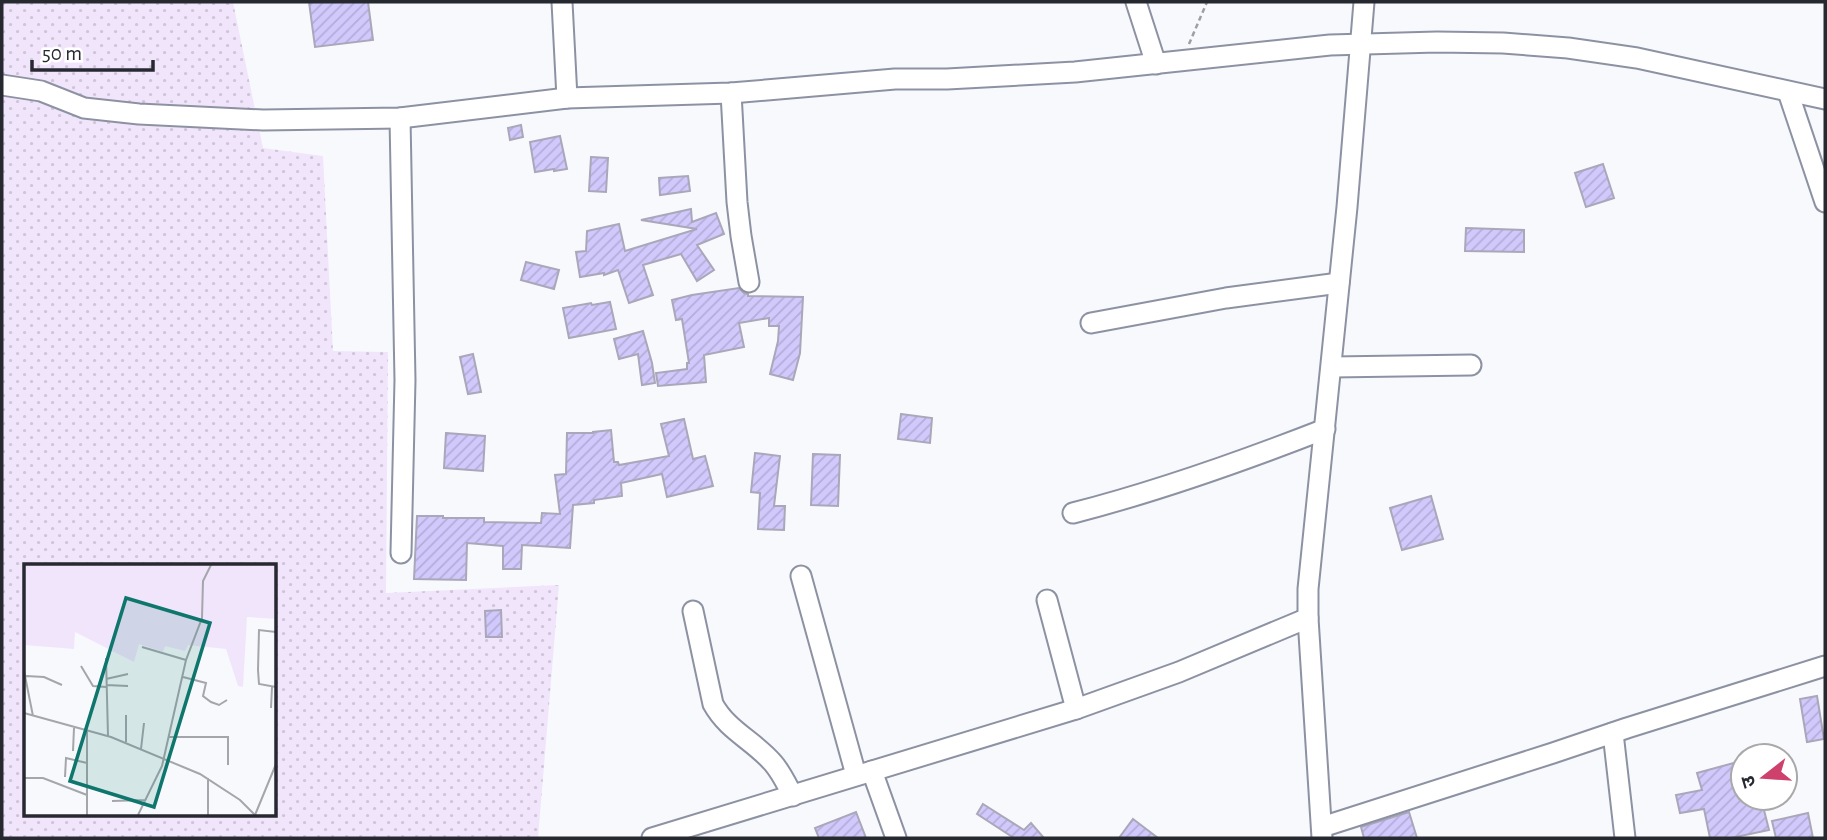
<svg xmlns="http://www.w3.org/2000/svg" width="1827" height="840" font-family="'Alegreya Sans','Noto Sans Devanagari',sans-serif">
<style>
.grass{fill:url(#grass-dots);fill-rule:evenodd}
.building{fill:url(#building-hatch);stroke:#a9a7b9;stroke-width:2}
.lines{fill:none;stroke-linecap:round;stroke-linejoin:round}
.minor-casing{stroke:#8d92a3;stroke-width:23}
.path{stroke:#9d9fa4;stroke-width:2.5;stroke-dasharray:5 3.5;stroke-linecap:butt}
.minor{stroke:#fff;stroke-width:19}
.inset-road{fill:none;stroke:#a4a6ab;stroke-width:2}
.view{fill:#0f766e;fill-opacity:0.15;stroke:#0f766e;stroke-width:3.5}
.inset-edge{fill:none;stroke:#272930;stroke-width:3.5}
</style>
<defs>
<pattern id="grass-dots" width="8" height="8" patternUnits="userSpaceOnUse" patternTransform="scale(1.75)"><rect width="8" height="8" fill="#f1e5fc"/><path d="M2 2h.1M6 6h.1" fill="none" stroke="#cfc4d8" stroke-width="1.8" stroke-linecap="round"/></pattern>
<pattern id="building-hatch" width="6" height="6" patternUnits="userSpaceOnUse" patternTransform="scale(1.75)"><rect width="6" height="6" fill="#d1c9fc"/><path d="M-1 1l2-2M0 6l6-6M5 7l2-2" fill="none" stroke="#b3add8"/></pattern>
</defs>
<rect width="100%" height="100%" fill="#f8f9fd"/>
<path class="grass" d="M2,2H233L263,148L323,156L333,351L388,352L386,593L559,585L538,838H2ZM26,565H275V814H26Z"/>
<g class="building">
<path d="M309,2H368L373,40L315,47Z"/>
<path d="M521,125L523,137L510,140L508,128Z"/>
<path d="M560,136L567,169L554,171V169L535,172L530,142Z"/>
<path d="M591,157L608,158L606,192L589,191Z"/>
<path d="M1603,164L1614,198L1586,207L1575,173Z"/>
<path d="M688,176L690,191L660,195L659,178Z"/>
<path d="M691,209L692,222L716,213L724,234L697,245L714,270L697,281L681,254L643,265L653,295L629,303L618,270L604,275V273L580,277L576,252L586,251L587,231L619,224L625,251L697,229L641,220Z"/>
<path d="M1466,228L1524,230V252L1465,251Z"/>
<path d="M526,262L559,270L554,289L521,280Z"/>
<path d="M739,288L744,293L748,294V296L803,297L800,353L793,380L770,374L778,341L779,326H769V318L739,323L744,347L704,355L706,382L658,386L656,373L687,369V363H689L682,319L676,320L672,300L692,295Z"/>
<path d="M610,302L616,329L569,338L563,308L591,303L592,305Z"/>
<path d="M643,331L652,363L655,383L642,385L638,354L619,359L614,339Z"/>
<path d="M473,354L481,392L468,394L460,357Z"/>
<path d="M901,414L932,418L930,443L898,439Z"/>
<path d="M684,419L693,459L705,456L713,486L667,497L662,474L621,483L622,496L594,500V503L573,505L570,548L522,545L521,569H503V546L467,543L466,580L414,579L417,516H443V518H484V522L541,523L542,513L560,514L555,475L566,474L567,433H593V432L611,430L614,462H618L619,465L669,456L661,424Z"/>
<path d="M446,433L485,436L483,471L444,468Z"/>
<path d="M755,453L780,456L774,506H785L784,530L758,529L760,493L751,492Z"/>
<path d="M813,454L840,455L838,506L811,505Z"/>
<path d="M1431,496L1443,539L1402,550L1390,508Z"/>
<path d="M501,610L502,637H486L485,611Z"/>
<path d="M1817,696L1824,739L1807,742L1800,699Z"/>
<path d="M1741,761L1743,768V798H1761L1769,830L1731,838H1710L1704,809L1680,813L1676,795L1702,790L1697,773Z"/>
<path d="M983,804L1024,830L1031,823L1044,838H1014L977,814Z"/>
<path d="M856,812L866,838H819L815,828Z"/>
<path d="M1409,812L1417,838H1364L1361,827Z"/>
<path d="M1808,813L1813,838H1776L1772,821Z"/>
<path d="M1133,819L1158,838H1119Z"/>
</g>
<g class="lines">
<g class="minor-casing">
<g id="minor">
<path d="M562,2L567,98"/>
<path d="M1136,2L1156,64"/>
<path d="M2,85L41,91L84,108L139,114L263,120L400,118L567,98L731,93L895,79H947L1075,72L1330,45L1437,42L1503,43L1568,48L1637,58L1825,99"/>
<path d="M1788,92L1825,202"/>
<path d="M731,93L737,202L741,236L749,282"/>
<path d="M400,118L405,380L401,553"/>
<path d="M1091,323L1226,298L1339,283"/>
<path d="M1332,367L1471,365"/>
<path d="M1073,513C1159,491 1243,461 1325,429"/>
<path d="M801,576L856,775"/>
<path d="M1047,600L1076,709"/>
<path d="M693,611L713,704C728,731 753,740 773,763C781,772 787,785 793,796"/>
<path d="M1613,733L1625,838"/>
<path d="M872,771L896,838"/>
<path d="M1322,827L1553,753L1627,728L1825,666"/>
<path d="M652,838L1076,709L1179,672L1308,618"/>
<path d="M1322,838L1308,618V589L1347,207L1364,2"/>
</g>
</g>
<path class="path" d="M1189,44L1207,2"/>
<use href="#minor" class="minor"/>
</g>
<g transform="translate(24 564)">
<rect width="252" height="252" fill="#f8f9fd"/>
<path d="M0,1H252V55L223,53L219,123L214,122L202,85L164,81L161,87L141,82L139,88L115,80L110,98L51,68L50,85L0,81Z" fill="#f1e5fc"/>
<path class="inset-road" d="M252,68L235,66L234,106L235,120L252,123M118,83L162,96M82,94L84,172M57,102L69,122L82,123M0,107L9,152M2,112L20,113L38,121M159,113L182,119L179,132L187,138L195,141L203,136M82,115L104,110M82,121L104,122M247,144L248,123M0,149L87,173L176,210L216,236L231,251M102,151V178M63,167V251M145,173H204V201M117,185L120,159M49,187L50,164M41,213L42,194L63,199M0,214H19L63,231M184,214V251M88,237L122,236M114,251L138,202L162,96L178,54L179,17L187,1M231,251L252,200"/>
<path class="view" d="M102,34L186,59L130,243L46,217Z"/>
<rect width="252" height="252" class="inset-edge"/>
</g>
<rect width="1827" height="840" fill="none" stroke="#272930" stroke-width="7"/>
<g transform="translate(1764 777) rotate(253)"><circle r="33" fill="#ffffff" stroke="#a9a9ac" stroke-width="2"/>
<path d="M0-5L12 26L0 18L-12 26Z" fill="#ce416d"/>
<text y="-10" font-size="19" font-weight="bold" text-anchor="middle" fill="#272930">उ</text>
</g>
<path d="M32 60v10h121v-10" fill="none" stroke="#272930" stroke-width="3.5"/>
<text x="42" y="60" font-size="21" fill="#272930" stroke="#ffffff" stroke-width="5" paint-order="stroke">50 m</text>
</svg>
